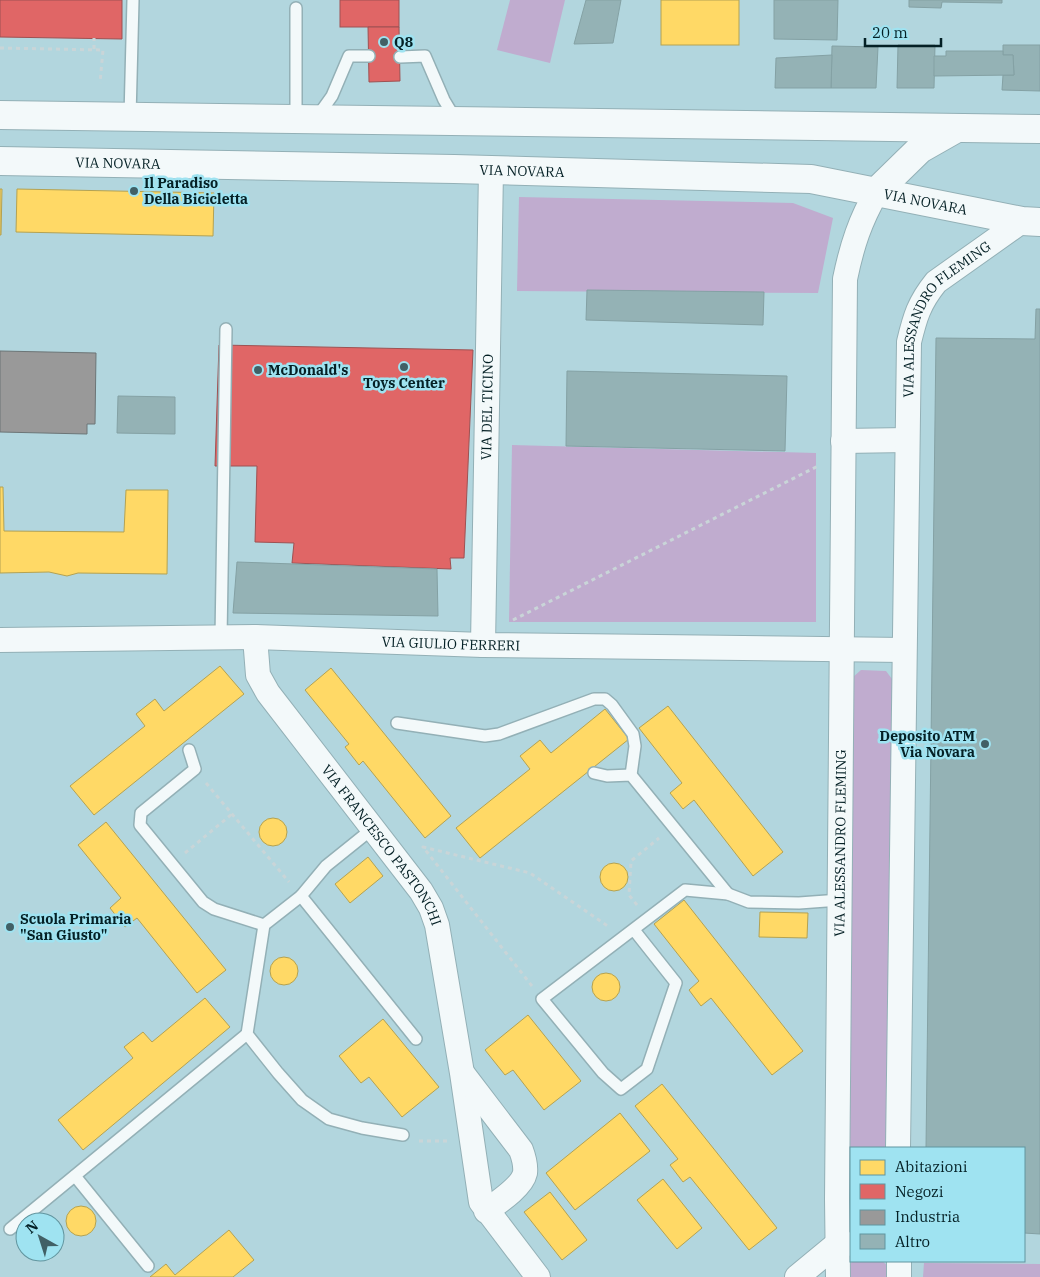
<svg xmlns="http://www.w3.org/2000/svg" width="1040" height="1277" font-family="'IBM Plex Serif',serif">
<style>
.green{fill:#c0accf}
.homes{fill:#ffd966;stroke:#b4a252}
.shops{fill:#e06666;stroke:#9e5152}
.industry{fill:#999;stroke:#6c7576}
.building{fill:#94b2b5;stroke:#84a1a4}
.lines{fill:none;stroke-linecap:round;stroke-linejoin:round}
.service-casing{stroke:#93b0b6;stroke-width:14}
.minor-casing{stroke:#93b0b6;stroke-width:26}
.tertiary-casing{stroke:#93b0b6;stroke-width:30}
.path{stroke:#c9d5d8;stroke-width:3;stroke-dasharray:4 4;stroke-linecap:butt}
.service{stroke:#f3f9fa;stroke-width:11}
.minor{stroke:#f3f9fa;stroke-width:24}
.tertiary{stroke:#f3f9fa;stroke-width:28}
.poi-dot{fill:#416066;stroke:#9fe3f1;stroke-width:2}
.labels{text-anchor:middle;stroke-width:5;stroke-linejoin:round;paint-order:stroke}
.poi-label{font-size:14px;font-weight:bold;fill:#042025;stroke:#9fe3f1;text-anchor:start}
.street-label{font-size:14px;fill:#042025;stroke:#9fe3f1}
</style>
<rect width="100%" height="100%" fill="#b2d6de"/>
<g class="green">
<path d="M510,0H565L550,63L497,50Z"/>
<path d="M519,197L793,203L833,218L818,293L517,291Z"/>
<path d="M512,445L816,453V622H509Z"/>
<path d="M861,670L886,671L892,679L889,1148H851V1197L848,1194L852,678Z"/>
<path d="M853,1261H882L888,1266V1277H847L846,1268Z"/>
<path d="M924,1263L1040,1264V1277H923Z"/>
</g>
<g class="homes">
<rect x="661" y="0" width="78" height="45"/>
<path d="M0,189H2L1,235H0Z"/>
<path d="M17,189L214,193L213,236L16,232Z"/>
<path d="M0,487H3L4,531L124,532L126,490H168L167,574L78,573L67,576L49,572L0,573Z"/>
<path d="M220,666L244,694L94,815L70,786L145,726L136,714L155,699L164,711Z"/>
<path d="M331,668L451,816L425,838L363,761L359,765L345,747L349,744L305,690Z"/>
<path d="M668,706L783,852L753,876L694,800L683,809L670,793L682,783L639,728Z"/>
<path d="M605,709L629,739L480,858L456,828L530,769L520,756L540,740L551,753Z"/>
<circle cx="273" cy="832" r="14"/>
<path d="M106,822L226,970L197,993L137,918L125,927L110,908L121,898L78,845Z"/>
<path d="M368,857L383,876L350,903L335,884Z"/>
<circle cx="614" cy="877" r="14"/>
<path d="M684,900L803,1051L772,1075L711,998L701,1006L689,990L699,981L654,924Z"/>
<path d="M760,912L808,913L807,938L759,937Z"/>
<circle cx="284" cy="971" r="14"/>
<circle cx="606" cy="987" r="14"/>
<path d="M205,998L230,1027L83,1150L58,1120L133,1058L124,1047L143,1032L152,1042Z"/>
<path d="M528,1015L581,1081L544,1110L513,1070L505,1075L485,1050Z"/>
<path d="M383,1019L439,1087L402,1117L369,1077L361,1083L339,1056Z"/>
<path d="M662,1084L777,1228L749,1250L690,1177L683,1182L670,1165L678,1159L635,1106Z"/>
<path d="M620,1113L650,1151L575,1210L546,1173Z"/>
<path d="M663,1179L702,1228L677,1249L637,1200Z"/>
<path d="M550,1192L587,1240L562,1260L524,1212Z"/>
<circle cx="81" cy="1221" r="15"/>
<path d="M229,1230L254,1260L233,1277H150L166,1264L175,1275Z"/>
</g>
<g class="shops">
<path d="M0,0H122V39L0,37Z"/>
<rect x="340" y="0" width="59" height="27"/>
<path d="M368,27H399L400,81L369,82Z"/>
<path d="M219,345L473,350L464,558H450L451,569L292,563L294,543L255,542L257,466H215Z"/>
</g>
<path class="industry" d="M0,351L96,353L95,424H87V434L0,432Z"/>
<g class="building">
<path d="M586,0H621L613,43L574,44Z"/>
<path d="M774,0H838L837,40L774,39Z"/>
<path d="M909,0H1002V3L942,2L941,8L909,7Z"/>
<path d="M898,45H935L934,88H897Z"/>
<path d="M1003,45H1040V91L1002,90L1003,75H1014L1013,55H1003Z"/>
<path d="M832,46L878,47L876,88H831Z"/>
<path d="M946,51H1003V55H1013L1014,75L934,76V56H946Z"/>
<path d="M832,55L831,88H775L776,58Z"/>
<path d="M587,290L764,292L763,325L586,320Z"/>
<path d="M1036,309H1040V1234L1024,1233V1148H926L936,338L1035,339Z"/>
<path d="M567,371L787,376L785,451L566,446Z"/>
<path d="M118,396L175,397V434L117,433Z"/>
<path d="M237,562L437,569L438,616L233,613Z"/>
</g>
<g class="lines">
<g class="service-casing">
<g id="service">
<path d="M400,57L425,56L444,100L456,120"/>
<path d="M130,117L133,0"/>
<path d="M317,117L332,96L349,56H369"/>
<path d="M296,119V8"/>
<path d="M221,638L226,329"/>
<path d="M397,723L485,736L499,734L594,699H605L612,705L633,734L635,746L631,775"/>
<path d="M189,750L195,769L141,813L140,825L203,902L214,909L264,925"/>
<path d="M594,773L607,776L631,775L728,894"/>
<path d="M372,829L326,866L301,896L264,925L247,1034L278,1073L302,1100L329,1119L362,1128L403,1135"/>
<path d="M301,896L416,1039"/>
<path d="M634,930L676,983L647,1069L621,1089L603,1073L542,999L685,890L728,894L749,902L799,903L840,900"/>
<path d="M75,1176L148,1266"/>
<path d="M10,1229L247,1034"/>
</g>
</g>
<g class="minor-casing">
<g id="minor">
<path d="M843,441L907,440"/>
<path id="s1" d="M255,637L258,675L268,693L421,891L431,908L437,925L462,1073L481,1202L538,1277"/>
<path id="s2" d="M0,640L255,637L483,645L904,650"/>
<path id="s3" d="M483,645L491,170"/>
<path d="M463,1074L521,1150C524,1158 526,1165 525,1173C522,1187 497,1203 486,1211"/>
<path id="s4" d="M898,1148L909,342C915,317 919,303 936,282L1022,221"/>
<path d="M899,1261V1277"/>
<path d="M797,1277L837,1244H847"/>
<path id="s5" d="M838,1277L837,1199L845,279C852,245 860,221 877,191"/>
</g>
</g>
<g class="tertiary-casing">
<g id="tertiary">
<path d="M0,115L1040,129"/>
<path id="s6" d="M0,161L454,169L811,179L1022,221L1040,222"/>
<path d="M877,191L920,149L957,128"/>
</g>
</g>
<g class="path">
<path d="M0,48L103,50L100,83"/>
<path d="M94,49V38"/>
<path d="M513,620L818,466"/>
<path d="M206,783L289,882"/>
<path d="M185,853L232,814"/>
<path d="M637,905L629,895L631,861L659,838"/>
<path d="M532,986L423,847L530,873L609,927"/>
<path d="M419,1141H448"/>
</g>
<use href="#service" class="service"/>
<use href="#minor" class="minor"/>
<use href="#tertiary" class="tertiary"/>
</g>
<g class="poi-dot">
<circle cx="384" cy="42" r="5"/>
<circle cx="134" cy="191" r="5"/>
<circle cx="404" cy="367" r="5"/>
<circle cx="258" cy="370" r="5"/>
<circle cx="985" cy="744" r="5"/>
<circle cx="10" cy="927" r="5"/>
</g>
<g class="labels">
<g class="poi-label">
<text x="394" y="47">Q8</text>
<text x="144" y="188">Il Paradiso<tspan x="144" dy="16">Della Bicicletta</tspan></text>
<text x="268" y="375">McDonald's</text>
<text x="404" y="388" text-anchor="middle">Toys Center</text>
<text x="975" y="741" text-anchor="end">Deposito ATM<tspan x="975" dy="16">Via Novara</tspan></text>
<text x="20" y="924">Scuola Primaria<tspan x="20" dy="16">"San Giusto"</tspan></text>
</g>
<g class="street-label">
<text dy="5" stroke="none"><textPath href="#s6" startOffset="118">VIA NOVARA</textPath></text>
<text dy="5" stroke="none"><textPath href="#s6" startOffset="522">VIA NOVARA</textPath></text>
<text dy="5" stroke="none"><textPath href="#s6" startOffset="928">VIA NOVARA</textPath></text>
<text dy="5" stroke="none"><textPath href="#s4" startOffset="844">VIA ALESSANDRO FLEMING</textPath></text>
<text dy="5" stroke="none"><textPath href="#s3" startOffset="238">VIA DEL TICINO</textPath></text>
<text dy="5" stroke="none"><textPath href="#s2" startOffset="451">VIA GIULIO FERRERI</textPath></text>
<text dy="5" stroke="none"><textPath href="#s5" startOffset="434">VIA ALESSANDRO FLEMING</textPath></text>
<text dy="5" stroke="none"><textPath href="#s1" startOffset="249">VIA FRANCESCO PASTONCHI</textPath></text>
</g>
</g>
<rect x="850" y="1147" width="175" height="115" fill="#9fe3f1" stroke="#61959f"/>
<rect x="860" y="1160" width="25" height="15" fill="#ffd966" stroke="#61959f"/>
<text x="895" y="1172" font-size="15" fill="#042025">Abitazioni</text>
<rect x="860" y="1184" width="25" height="15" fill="#e06666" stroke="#61959f"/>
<text x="895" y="1197" font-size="15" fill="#042025">Negozi</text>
<rect x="860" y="1210" width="25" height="15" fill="#999999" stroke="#61959f"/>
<text x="895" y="1222" font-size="15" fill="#042025">Industria</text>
<rect x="860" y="1234" width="25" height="15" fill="#94b2b5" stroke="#61959f"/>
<text x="895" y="1247" font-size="15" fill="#042025">Altro</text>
<g transform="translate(40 1237) rotate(321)"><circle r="24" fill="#9fe3f1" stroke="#61959f"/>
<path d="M0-4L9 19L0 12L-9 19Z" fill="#416066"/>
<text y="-8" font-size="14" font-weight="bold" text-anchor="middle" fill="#042025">N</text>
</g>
<path d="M865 38v8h76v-8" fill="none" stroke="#042025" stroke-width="2.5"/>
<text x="872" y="38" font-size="15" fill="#042025" stroke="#9fe3f1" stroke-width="4" paint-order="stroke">20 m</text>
</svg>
